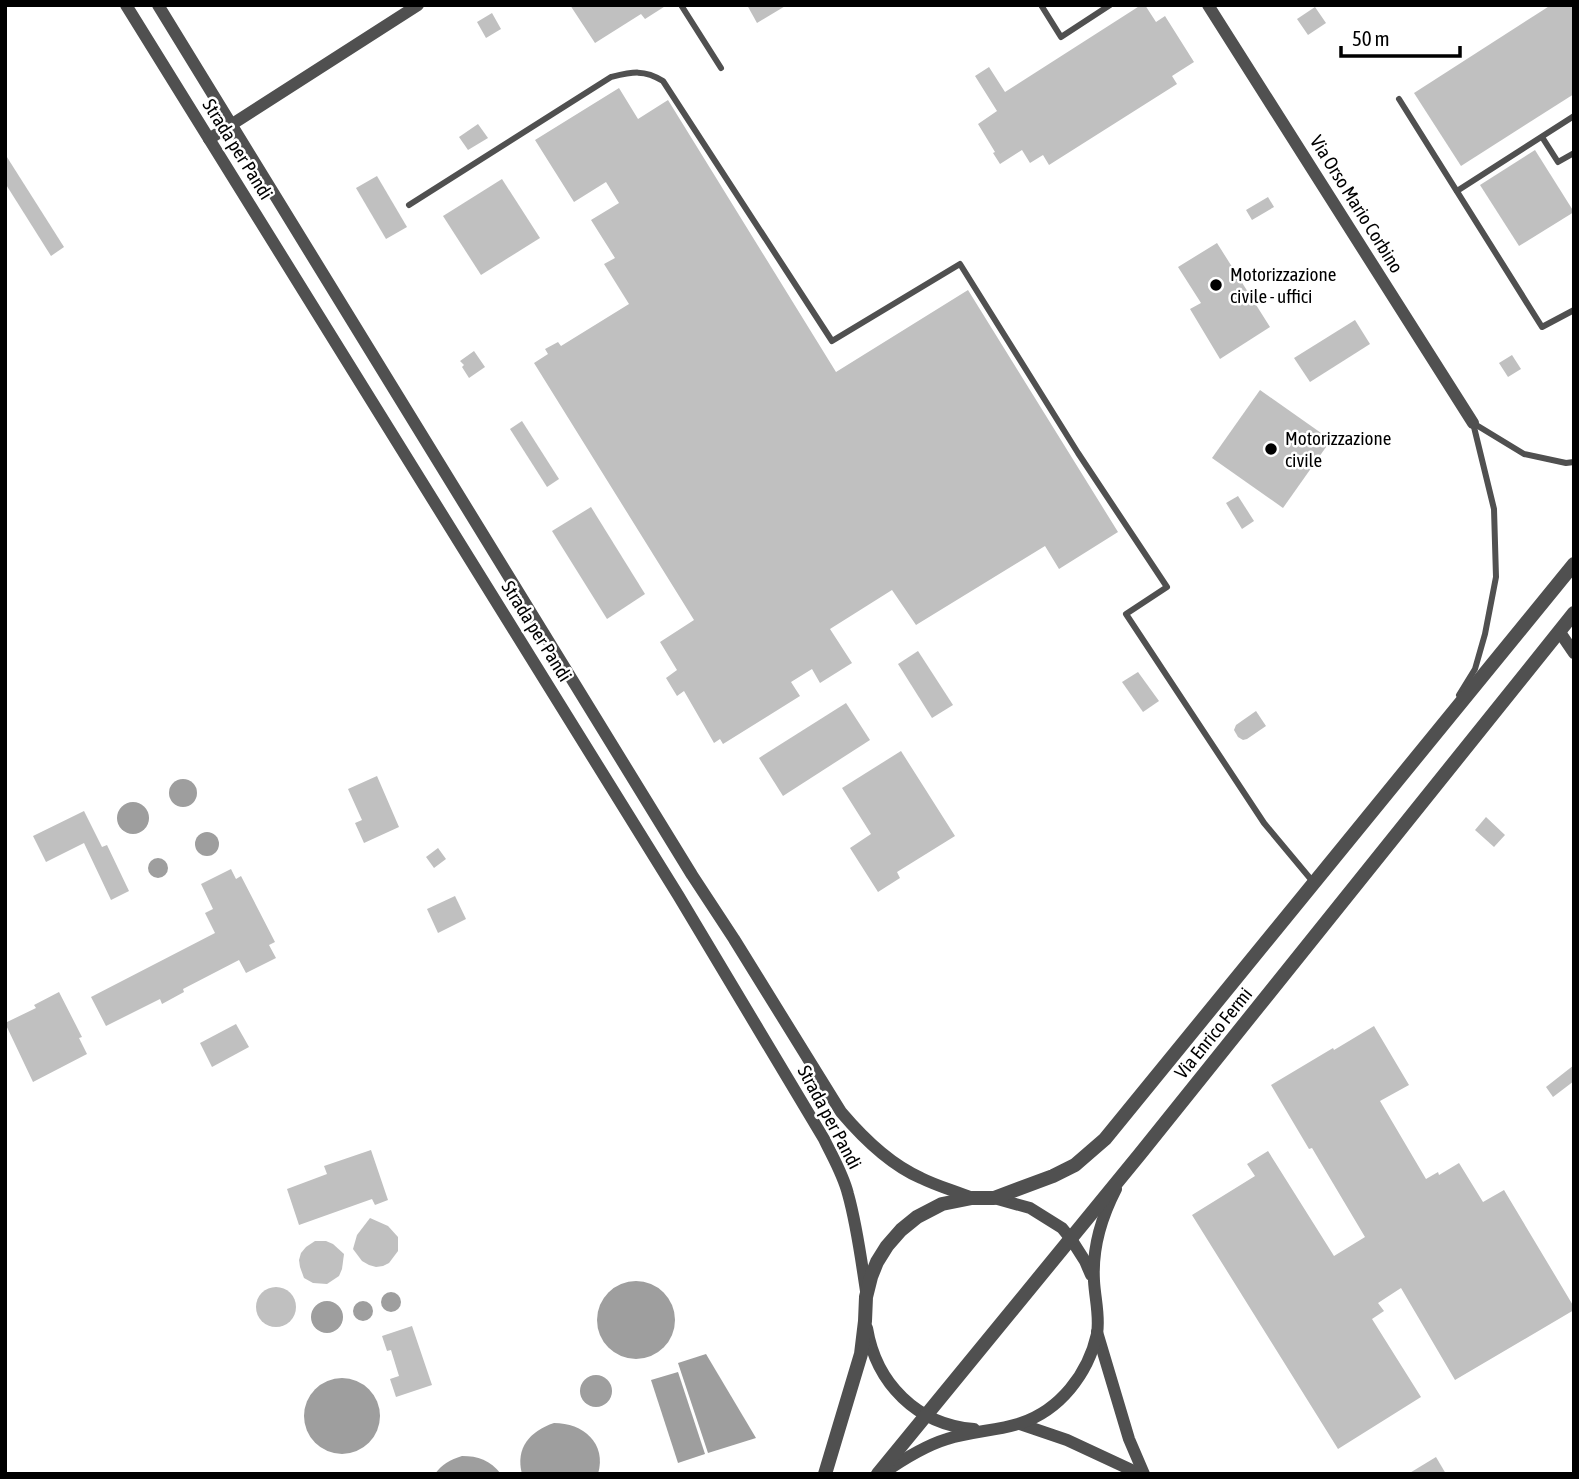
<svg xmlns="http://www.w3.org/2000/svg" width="1579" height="1479" font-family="'Asap Condensed',sans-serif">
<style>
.water{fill:#9e9e9e}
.building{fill:#c0c0c0}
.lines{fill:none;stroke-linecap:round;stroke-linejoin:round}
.service{stroke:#505050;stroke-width:6}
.minor{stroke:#505050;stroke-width:12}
.tertiary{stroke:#505050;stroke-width:14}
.poi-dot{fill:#000;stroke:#fff;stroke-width:2.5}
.labels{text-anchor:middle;stroke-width:5;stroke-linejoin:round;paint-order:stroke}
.street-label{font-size:19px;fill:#000;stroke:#fff}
.poi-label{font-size:19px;fill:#000;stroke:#fff;text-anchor:start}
</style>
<rect width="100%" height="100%" fill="#fff"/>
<g class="water">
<circle cx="183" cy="793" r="14"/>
<circle cx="133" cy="818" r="16"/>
<circle cx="207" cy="844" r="12"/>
<circle cx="158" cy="868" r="10"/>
<circle cx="636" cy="1320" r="39"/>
<circle cx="391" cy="1302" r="10"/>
<circle cx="327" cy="1317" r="16"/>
<circle cx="363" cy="1311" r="10"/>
<path d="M706,1354L756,1438L708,1453L678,1363Z"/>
<path d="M678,1372L705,1454L678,1463L651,1380Z"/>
<circle cx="596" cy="1391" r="16"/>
<circle cx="342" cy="1416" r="38"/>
<path d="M554,1423C583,1423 607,1443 598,1474H522C515,1448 530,1431 554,1423Z"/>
<path d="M462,1456C478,1456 490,1460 501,1474H435C442,1464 450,1460 462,1456Z"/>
</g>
<g class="building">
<path d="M570,5H667L645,19L641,14L595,43Z"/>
<path d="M747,5H787L757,23Z"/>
<path d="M1141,5H1145L1156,22L1165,16L1194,62L1172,76L1177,84L1049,165L1043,155L1030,163L1022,150L1000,164L993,153L995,152L978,124L997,111L975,76L989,67L1005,92Z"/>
<path d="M1551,5H1574V94L1461,166L1414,93Z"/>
<path d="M1315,7L1326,23L1308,35L1297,19Z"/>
<path d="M492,13L501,29L486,38L477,22Z"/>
<path d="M619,88L638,119L668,100L836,372L968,290L1118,532L1059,569L1045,546L916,625L892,590L830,629L852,663L820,683L812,669L791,682L800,696L723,744L720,739L714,743L684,691L677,696L666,678L677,670L660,642L694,620L534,363L548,354L545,349L558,342L561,346L629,304L604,264L615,258L591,220L619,203L606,182L574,202L535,140Z"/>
<path d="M478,124L488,138L468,150L459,137Z"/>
<path d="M1535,150L1574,212L1519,246L1480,185Z"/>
<path d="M5,154L64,247L51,256L5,183Z"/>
<path d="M377,176L407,227L386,239L356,188Z"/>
<path d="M502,179L540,238L481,275L443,216Z"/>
<path d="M1268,197L1274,207L1252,220L1246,210Z"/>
<path d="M1217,243L1270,327L1220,359L1190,309L1201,303L1178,267Z"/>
<path d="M1355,320L1370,344L1310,382L1294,358Z"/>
<path d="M474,351L485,367L469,378L462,367L464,365L460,361Z"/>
<path d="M1512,355L1521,369L1508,377L1499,363Z"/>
<path d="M1260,390L1331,440L1283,508L1212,458Z"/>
<path d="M522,421L559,479L547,487L510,429Z"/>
<path d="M1238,496L1254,521L1242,529L1226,503Z"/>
<path d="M591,507L645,594L607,619L552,531Z"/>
<path d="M918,651L953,705L932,718L898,664Z"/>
<path d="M1138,672L1159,701L1143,712L1122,682Z"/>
<path d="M846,703L870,740L783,796L759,758Z"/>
<path d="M1256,711L1266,726L1247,739L1243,740L1238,737L1234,730L1236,725Z"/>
<path d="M901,751L955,836L897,872L900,878L878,892L850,848L871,834L842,788Z"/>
<path d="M377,776L399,827L364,843L355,823L362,820L348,789Z"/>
<path d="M84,811L102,847L107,845L129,891L111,900L84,843L46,862L33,836Z"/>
<path d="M1486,817L1505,835L1494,847L1475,830Z"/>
<path d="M438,848L446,859L434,868L426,857Z"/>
<path d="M231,869L236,879L241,876L275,942L269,945L276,958L246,973L239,960L183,989L184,992L162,1004L160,999L106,1026L91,997L215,933L205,913L213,909L201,884Z"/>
<path d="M455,896L466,919L438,933L427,909Z"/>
<path d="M59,992L82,1037L79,1038L87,1054L33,1082L5,1023L36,1008L34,1005Z"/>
<path d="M236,1024L249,1047L212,1067L200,1043Z"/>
<path d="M1374,1026L1409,1085L1380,1101L1426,1179L1438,1172L1439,1175L1459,1163L1483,1202L1504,1190L1574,1307V1310L1455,1380L1401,1288L1378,1303L1384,1311L1372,1319L1421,1397L1338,1449L1192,1215L1255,1176L1247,1164L1268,1151L1334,1256L1365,1237L1312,1148L1309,1149L1271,1085L1333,1048L1334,1050Z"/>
<path d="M1574,1065V1081L1553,1097L1546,1087Z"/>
<path d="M371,1150L388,1200L375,1205L372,1199L299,1225L287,1189L327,1174L324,1166Z"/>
<path d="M370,1218L388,1226L398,1237V1251L389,1263L383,1266L376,1267L369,1265L362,1261L353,1249L357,1235Z"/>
<path d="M315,1241H326L333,1244L344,1254L342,1269L339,1276L327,1284L313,1283L304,1278L300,1267L299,1260L301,1253L306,1247Z"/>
<circle cx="276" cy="1307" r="20"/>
<path d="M412,1326L432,1385L396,1397L390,1379L399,1376L391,1350L387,1351L382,1336Z"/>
<path d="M1436,1457L1446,1474H1408Z"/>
</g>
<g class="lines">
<g class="service">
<path d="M681,5L721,68"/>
<path d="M1041,5L1061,37L1110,5"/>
<path d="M1399,99L1542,327L1574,310"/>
<path d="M1542,137L1558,162L1574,153"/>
<path d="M1457,191L1574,116"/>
<path d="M409,205L611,77C632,72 644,69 663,81L832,341L960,264L1078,453L1167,587L1126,614L1264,823L1314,883"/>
<path d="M1473,423L1524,454L1566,463L1574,462"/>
<path d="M1459,695L1475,669L1485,634L1496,577L1494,509L1473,423"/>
</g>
<g class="minor">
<path d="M126,5L678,895L824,1139C832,1156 843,1174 848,1194C857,1226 861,1259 866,1291"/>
<path d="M158,5L692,875L734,939L841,1112C863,1138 889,1164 921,1178C937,1186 955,1191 972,1198"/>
<path d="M1208,5L1473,423"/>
<path d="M209,139L418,5"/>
<path d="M1559,631L1574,653"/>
<path d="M994,1198L1030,1208L1062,1228L1071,1239L1085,1261L1091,1275"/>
<path d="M867,1328C876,1383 917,1425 974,1429"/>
<path d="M1097,1332L1129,1439L1144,1474"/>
<path d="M1020,1424L1067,1440L1140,1474"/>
<path d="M882,1474C902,1460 924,1446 947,1439C971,1431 997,1431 1021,1423C1060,1410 1088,1374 1097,1334C1100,1316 1095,1299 1094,1281C1092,1248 1101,1218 1116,1189"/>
</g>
<g class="tertiary">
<path d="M825,1474L861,1354L865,1321L866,1297L871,1277L877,1262L887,1246L901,1230L917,1217L942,1204L972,1198H994L1053,1176L1075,1165L1105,1139L1574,564"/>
<path d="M878,1474L1140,1154L1574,613"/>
</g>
</g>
<g class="poi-dot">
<circle cx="1216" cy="285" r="7"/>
<circle cx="1271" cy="449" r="7"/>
</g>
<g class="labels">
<g class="street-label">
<text transform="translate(238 149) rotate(58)" y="7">Strada per Pandi</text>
<text transform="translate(1357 204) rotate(58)" y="7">Via Orso Mario Corbino</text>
<text transform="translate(537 631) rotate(58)" y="7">Strada per Pandi</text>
<text transform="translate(1213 1033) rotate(-51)" y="7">Via Enrico Fermi</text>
<text transform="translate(830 1117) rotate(62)" y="7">Strada per Pandi</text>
</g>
<g class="poi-label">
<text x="1230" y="281">Motorizzazione<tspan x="1230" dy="22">civile - uffici</tspan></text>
<text x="1285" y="445">Motorizzazione<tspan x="1285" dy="22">civile</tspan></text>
</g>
</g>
<rect width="1579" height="1479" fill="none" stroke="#000000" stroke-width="14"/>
<path d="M1341 46v10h119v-10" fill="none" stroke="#000000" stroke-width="3.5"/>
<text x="1352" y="46" font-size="21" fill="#000000" stroke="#ffffff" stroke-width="5" paint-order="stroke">50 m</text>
</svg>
